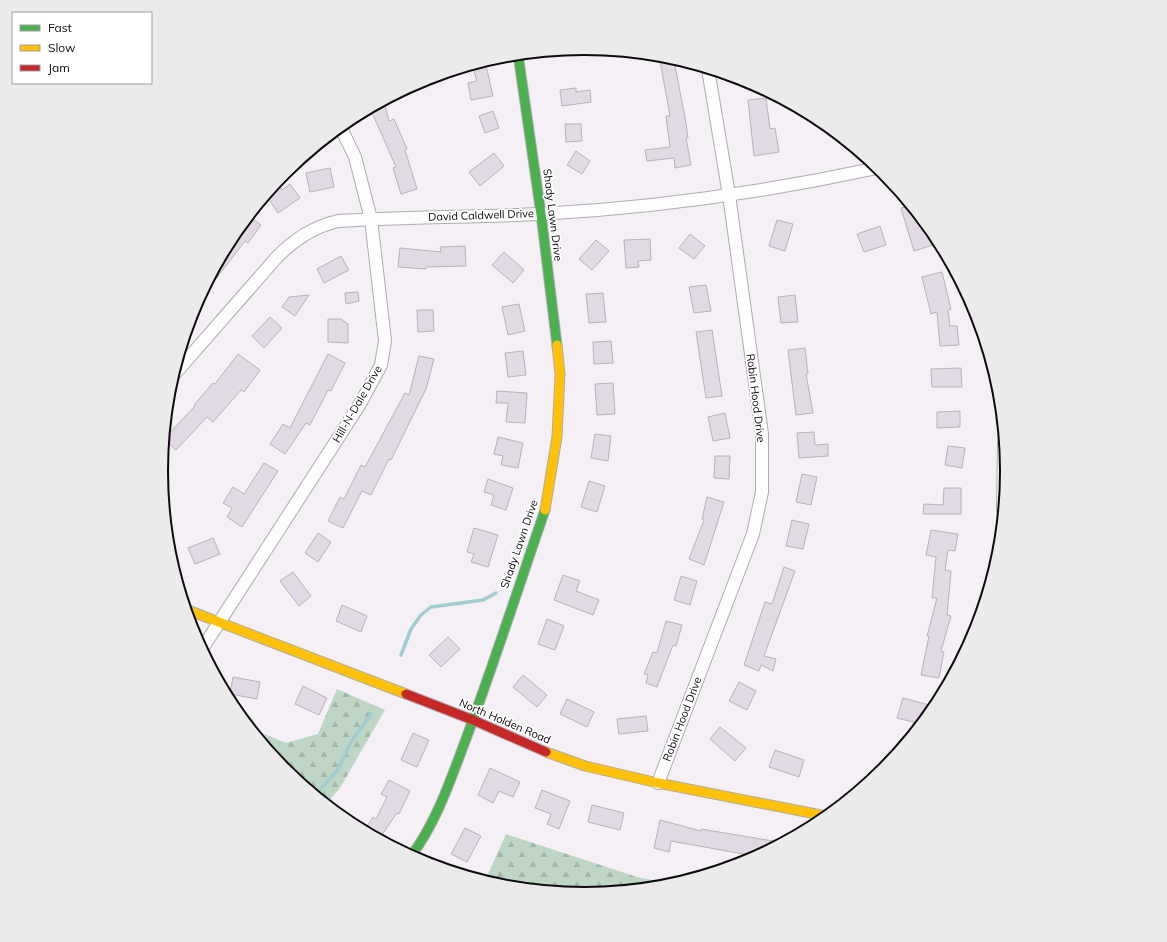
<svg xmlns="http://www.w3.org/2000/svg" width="1167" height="942" font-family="Mulish,sans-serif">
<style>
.forest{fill:url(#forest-firs)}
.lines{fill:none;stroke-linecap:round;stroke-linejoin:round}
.stream{stroke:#a1ccd0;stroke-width:3.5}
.building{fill:#e1d9e3;stroke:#b6b4b7}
.street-casing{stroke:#aeacaf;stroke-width:14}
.fast-casing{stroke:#aeacaf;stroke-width:11}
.slow-casing{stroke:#aeacaf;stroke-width:11}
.jam-casing{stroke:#aeacaf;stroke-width:11}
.street{stroke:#fdfdfe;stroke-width:12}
.fast{stroke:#4caf50;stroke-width:9}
.slow{stroke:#ffc107;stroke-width:9}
.jam{stroke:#c62828;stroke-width:9}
.labels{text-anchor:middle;stroke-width:3.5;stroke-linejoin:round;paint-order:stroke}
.street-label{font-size:11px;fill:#0d0b0e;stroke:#fff}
.rim{fill:none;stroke:#0d0b0e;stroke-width:2}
</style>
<defs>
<pattern id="forest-firs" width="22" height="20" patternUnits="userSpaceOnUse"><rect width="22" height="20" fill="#bfd6c7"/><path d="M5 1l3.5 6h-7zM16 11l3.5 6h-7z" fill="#a3b6aa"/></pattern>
</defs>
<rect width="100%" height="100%" fill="#f4f0f5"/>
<g class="forest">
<path d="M337,689L385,710L340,788L326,804L284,770L252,730V729L286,743L318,734Z"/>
<path d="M506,834L637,877L672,884L583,894L501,886L485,881Z"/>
</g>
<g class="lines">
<g class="stream">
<path d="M401,655L411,629L421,615L431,607L483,600L496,593"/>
<path d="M315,795L337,771L351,742L371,714"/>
</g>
</g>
<g class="building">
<path d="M659,55L690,63L675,66L685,117L688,138H686L691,165L675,168L674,158L647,161L645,150L670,147L666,116H670Z"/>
<path d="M485,61L493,96L471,100L468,83L477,81L472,65Z"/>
<path d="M576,88V92L590,90L591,102L562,106L560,90Z"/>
<path d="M766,98L770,129L775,128L779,152L754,156L748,100Z"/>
<path d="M384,101L389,121L394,119L407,149L405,150L417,189L401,194L393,168L396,167L370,108Z"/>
<path d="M493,111L499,128L485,133L479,116Z"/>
<path d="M565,124H581L582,141L566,142Z"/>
<path d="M576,151L590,161L582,174L567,165Z"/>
<path d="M494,153L504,166L480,186L469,172Z"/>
<path d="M330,168L334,187L310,192L306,173Z"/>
<path d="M277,181L282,190L290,184L300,198L278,213L266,195Z"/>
<path d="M910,205L928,227L933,245L914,251L901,208Z"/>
<path d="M248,216L261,225L248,243L245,241L212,284L207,281L232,236Z"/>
<path d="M777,220L793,224L785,251L769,246Z"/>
<path d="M880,226L886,245L864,252L857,234Z"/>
<path d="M690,234L705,246L694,259L679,248Z"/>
<path d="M650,239L651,260L638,261L639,267L626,268L624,240Z"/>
<path d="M596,240L609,251L592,270L579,259Z"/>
<path d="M465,246L466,266L426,267V269L398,267L400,248L441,252L440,247Z"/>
<path d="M504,252L524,270L513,283L492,265Z"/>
<path d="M341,256L349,270L324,283L317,269Z"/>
<path d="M942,272L951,309L948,310L950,326H957L959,345L940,346L937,312L931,314L922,277Z"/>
<path d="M706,285L711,311L694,313L689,287Z"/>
<path d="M358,292L359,301L346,304L345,293Z"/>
<path d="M603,293L606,322L589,323L586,294Z"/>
<path d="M309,295L295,316L282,307L289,297Z"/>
<path d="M795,295L798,322L781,323L778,297Z"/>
<path d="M519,304L525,331L508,335L502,307Z"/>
<path d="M417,310H433L434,331L418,332Z"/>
<path d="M270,317L282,328L264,348L252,336Z"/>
<path d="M328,319H341L348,324V343L328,342Z"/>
<path d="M712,330L722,396L706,398L696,332Z"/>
<path d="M611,341L613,363L594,364L593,342Z"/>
<path d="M805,348L808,374H806L813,413L796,415L788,350Z"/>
<path d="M523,351L526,375L508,377L505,353Z"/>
<path d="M238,354L260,370L244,392L241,390L213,422L207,417L176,450L164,439L195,406L194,405L213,383L215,384Z"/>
<path d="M328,354L345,363L331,391L328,390L310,425L306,423L285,454L270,444L283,424L290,428Z"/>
<path d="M419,356L434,359L426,389L391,460L389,459L371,495L362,491L343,528L328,521L340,497L344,499L361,465L365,467L405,393L409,395Z"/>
<path d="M961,368L962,387H932L931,369Z"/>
<path d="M613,383L615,414L597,415L595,384Z"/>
<path d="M497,391L527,393L525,423L506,422L508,403H496Z"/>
<path d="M960,411V427L937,428V412Z"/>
<path d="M725,413L730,438L713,441L708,417Z"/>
<path d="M814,432L815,445L828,444V456L799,458L797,433Z"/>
<path d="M595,434L611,436L608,461L591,458Z"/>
<path d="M498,437L523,443L518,468L501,465L503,456L494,454Z"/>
<path d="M948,446L965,448L962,468L945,465Z"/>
<path d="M715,456H730L729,479L714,478Z"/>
<path d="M264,463L278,471L242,527L227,517L232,508L223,503L233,487L244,494Z"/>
<path d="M802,474L817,477L811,505L796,502Z"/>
<path d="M488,479L513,488L506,510L491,505L494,495L484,492Z"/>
<path d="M589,481L605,486L597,512L581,507Z"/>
<path d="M944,488H961V514H923L924,504L943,505Z"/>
<path d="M707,497L724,502L704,565L689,559L704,520L702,519Z"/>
<path d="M792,520L809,524L803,549L786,546Z"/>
<path d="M474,528L498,535L488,567L471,562L474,554L467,552Z"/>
<path d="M931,530L958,534L955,551L948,550L945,570L951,571L947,615L951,616L941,651L944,652L939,678L921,675L929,636H927L937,598H932L936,557L926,555Z"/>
<path d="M318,533L331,542L318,562L305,553Z"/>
<path d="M213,538L220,554L195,564L188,548Z"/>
<path d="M784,567L795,571L764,656L776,659L773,671L761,665L759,671L744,665L765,602L772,604Z"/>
<path d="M293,572L311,596L299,606L280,581Z"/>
<path d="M563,575L580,581L576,591L599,600L593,615L554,600Z"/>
<path d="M681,576L697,581L690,605L674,600Z"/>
<path d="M342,605L367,616L361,632L336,621Z"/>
<path d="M547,619L564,626L555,650L538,644Z"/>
<path d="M666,621L682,625L676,646L673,645L657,687L646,683L648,675L644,674L653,652L657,653Z"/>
<path d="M448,637L460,649L441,667L429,655Z"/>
<path d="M523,675L547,695L537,707L513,687Z"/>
<path d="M233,677L260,682L257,699L230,694Z"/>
<path d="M739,682L756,691L747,710L729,701Z"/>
<path d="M303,686L327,698L319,715L295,704Z"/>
<path d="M903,698L929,705L925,718L921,724L897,718Z"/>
<path d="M567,699L594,712L587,727L560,714Z"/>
<path d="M646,716L648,731L619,734L617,719Z"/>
<path d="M720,727L746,748L735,761L710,739Z"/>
<path d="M413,733L429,740L417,767L401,760Z"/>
<path d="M775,750L804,760L799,777L769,767Z"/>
<path d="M490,768L520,782L513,797L499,791L493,803L478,795Z"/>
<path d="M389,780L410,791L399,814L397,813L379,839L364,831L373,817L376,819L387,797L381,794Z"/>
<path d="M542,790L570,801L559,829L547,824L551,814L535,808Z"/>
<path d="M592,805L624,813L620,830L588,822Z"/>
<path d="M660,820L701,831V829L773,841L771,848L748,860L749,855L671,841L669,852L654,848Z"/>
<path d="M465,828L481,836L467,862L451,854Z"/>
</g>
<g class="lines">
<g class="street-casing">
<g id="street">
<path d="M172,377L277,257C295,239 313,227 338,221C405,217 473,217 540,214C653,208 766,192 877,168"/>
<path d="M1003,510L1004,443"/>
<path d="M202,649L360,404L381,365L385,341L371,219L355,157L340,126"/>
<path d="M658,783L753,534L762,492V434L729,195L708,69"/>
</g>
</g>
<g class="fast-casing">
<g id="fast">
<path d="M518,54L541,214L557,345"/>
<path d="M411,856C437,822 451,778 466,739C494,663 519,586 545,510"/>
</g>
</g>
<g class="slow-casing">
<g id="slow">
<path d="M545,510L557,437L560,374L557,345"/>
<path d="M185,609L406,694"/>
<path d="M546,752L585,766L658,783L826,816"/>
</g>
</g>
<g class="jam-casing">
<path id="jam" d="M406,694L473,720L546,752"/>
</g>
<use href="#street" class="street"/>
<use href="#fast" class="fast"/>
<use href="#slow" class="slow"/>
<use href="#jam" class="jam"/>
</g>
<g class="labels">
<g class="street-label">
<text transform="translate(481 215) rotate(-2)" y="4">David Caldwell Drive</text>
<text transform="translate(553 215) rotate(83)" y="4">Shady Lawn Drive</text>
<text transform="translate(756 398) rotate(83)" y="4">Robin Hood Drive</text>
<text transform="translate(357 404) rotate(-60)" y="4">Hill-N-Dale Drive</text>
<text transform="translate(519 544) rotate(-71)" y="4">Shady Lawn Drive</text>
<text transform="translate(682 719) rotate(-69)" y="4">Robin Hood Drive</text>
<text transform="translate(505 721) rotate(23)" y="4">North Holden Road</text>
</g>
</g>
<path d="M0 0H1167V942H0ZM168 471a416 416 0 1 1 832 0a416 416 0 1 1-832 0Z" fill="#ecebec" fill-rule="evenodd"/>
<path class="rim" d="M168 471a416 416 0 1 1 832 0a416 416 0 1 1-832 0Z"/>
<rect x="12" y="12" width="140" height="72" fill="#ffffff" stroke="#9e9d9f"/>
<rect x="20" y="25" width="20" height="6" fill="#4caf50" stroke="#9e9d9f"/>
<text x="48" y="32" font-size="12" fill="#0d0b0e">Fast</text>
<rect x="20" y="45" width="20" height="6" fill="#ffc107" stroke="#9e9d9f"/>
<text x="48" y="52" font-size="12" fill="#0d0b0e">Slow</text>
<rect x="20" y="65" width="20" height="6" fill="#c62828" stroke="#9e9d9f"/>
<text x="48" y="72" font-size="12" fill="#0d0b0e">Jam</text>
</svg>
